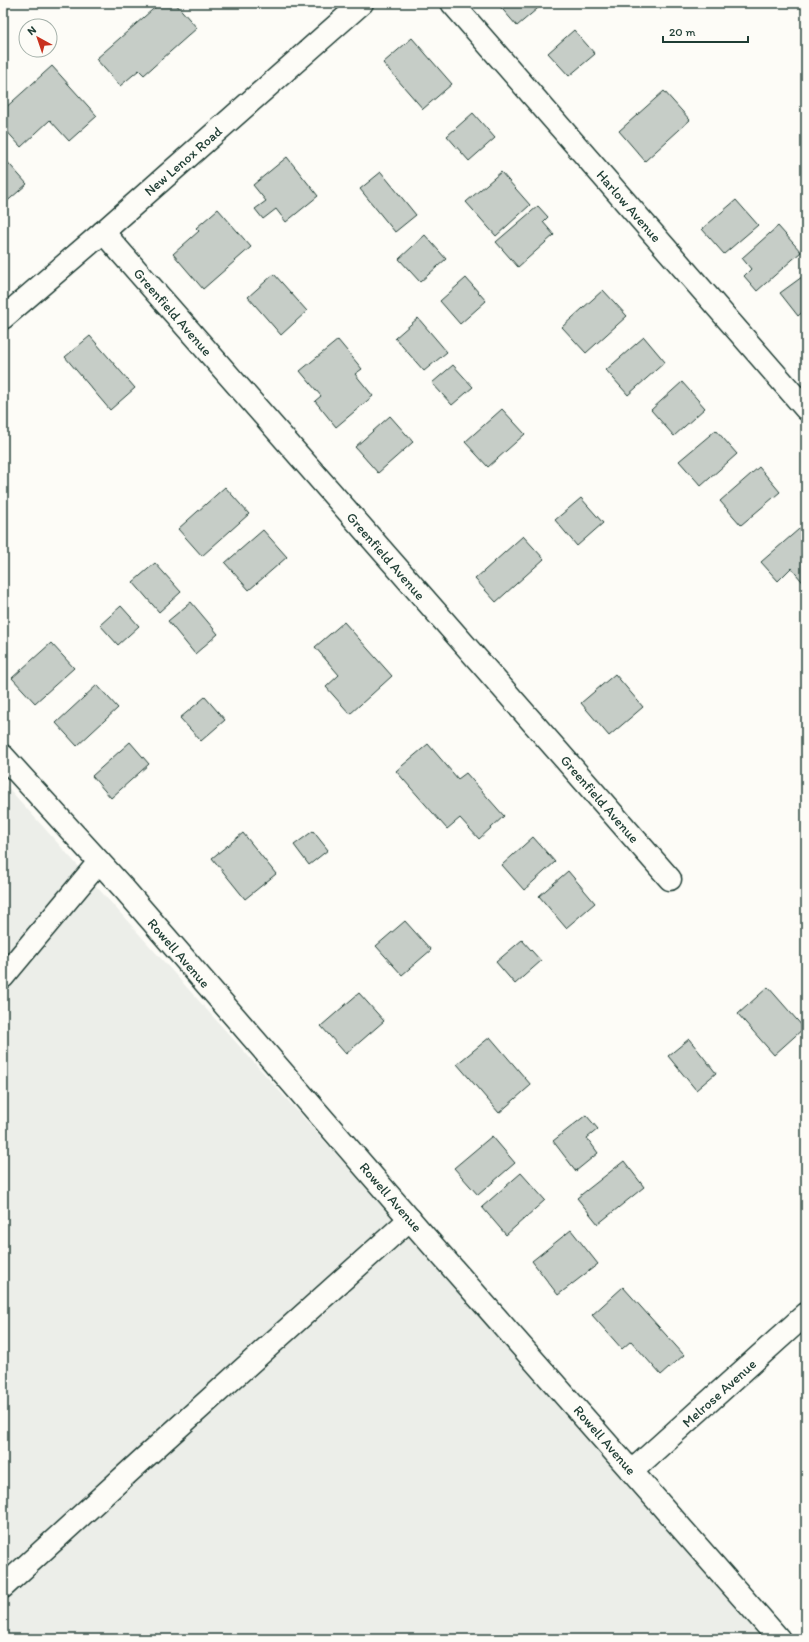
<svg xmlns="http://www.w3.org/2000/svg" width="809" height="1642" font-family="Itim,sans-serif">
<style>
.built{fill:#eceee9}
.building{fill:#c6cdc7;stroke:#1f3d34}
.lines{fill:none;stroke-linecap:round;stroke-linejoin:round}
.minor-casing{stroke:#1f3d34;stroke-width:25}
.minor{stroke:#fdfcf7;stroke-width:22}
.labels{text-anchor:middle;stroke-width:3.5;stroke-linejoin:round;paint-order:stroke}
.street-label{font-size:14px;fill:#1f3d34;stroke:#fdfcf7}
</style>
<rect width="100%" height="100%" fill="#fdfcf7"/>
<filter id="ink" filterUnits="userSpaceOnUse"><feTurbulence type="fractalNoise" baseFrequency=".025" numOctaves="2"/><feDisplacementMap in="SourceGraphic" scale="8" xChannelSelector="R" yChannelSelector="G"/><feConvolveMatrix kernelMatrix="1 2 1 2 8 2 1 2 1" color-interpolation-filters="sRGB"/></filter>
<g filter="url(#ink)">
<path class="built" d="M3,782L770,1639H3Z"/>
<g class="building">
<path d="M160,3H175L197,28L144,75L139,70L120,86L96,59Z"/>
<path d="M497,3H544L517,26Z"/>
<path d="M574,30L595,54L569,76L548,53Z"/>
<path d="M412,38L452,84L423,109L383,63Z"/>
<path d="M52,66L97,116L69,141L50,120L21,147L3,127V110Z"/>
<path d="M664,91L690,120L645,161L619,131Z"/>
<path d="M473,113L495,138L469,161L447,136Z"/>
<path d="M3,157L27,184L3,205Z"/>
<path d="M287,157L318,196L286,222L276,209L263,219L255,209L266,201L253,185Z"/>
<path d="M381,172L416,215L395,232L360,189Z"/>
<path d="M501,172L530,205L496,236L466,202Z"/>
<path d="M736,200L758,225L724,254L702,229Z"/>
<path d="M538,206L548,217L543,222L554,235L518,267L496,242Z"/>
<path d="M218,209L251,247L203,289L173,254L199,231L196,228Z"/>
<path d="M778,226L801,252L757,291L744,276L751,269L742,258Z"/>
<path d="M425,235L446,259L420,282L399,259Z"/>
<path d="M274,274L307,311L281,335L248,297Z"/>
<path d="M806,274V309L798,316L780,293Z"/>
<path d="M466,278L486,301L460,324L440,301Z"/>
<path d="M603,290L627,316L586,353L562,327Z"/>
<path d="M418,318L447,352L424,371L395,338Z"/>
<path d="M90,336L135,388L110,410L65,357Z"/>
<path d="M644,337L665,362L628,395L606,370Z"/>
<path d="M338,340L362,369L355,374L373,396L336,427L315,401L321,396L300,371Z"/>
<path d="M453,365L473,387L452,405L432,383Z"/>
<path d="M682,382L705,408L674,436L651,410Z"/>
<path d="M502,409L525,434L488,467L465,442Z"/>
<path d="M390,416L413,442L378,473L355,447Z"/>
<path d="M716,430L737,454L701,486L679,461Z"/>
<path d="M759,467L780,492L741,525L720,501Z"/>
<path d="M225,487L249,514L202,556L178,529Z"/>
<path d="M581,498L603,523L577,546L555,520Z"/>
<path d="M806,523V586L791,568L778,581L761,562Z"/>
<path d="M263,530L287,557L249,590L225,563Z"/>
<path d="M523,536L544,559L496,602L475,579Z"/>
<path d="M155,563L181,592L159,612L133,582Z"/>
<path d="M191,602L218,634L195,654L168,621Z"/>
<path d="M121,606L139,626L118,645L100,625Z"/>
<path d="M344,622L392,676L350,714L326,687L339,675L315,647Z"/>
<path d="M51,643L74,668L35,703L12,678Z"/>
<path d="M615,674L643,707L609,736L581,703Z"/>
<path d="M97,685L118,708L77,746L56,723Z"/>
<path d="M205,697L225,720L201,741L180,718Z"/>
<path d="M130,742L149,764L111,798L92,776Z"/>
<path d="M428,744L458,779L466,773L504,816L479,839L460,818L447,829L396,771Z"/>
<path d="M313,831L328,850L309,865L294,845Z"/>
<path d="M243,833L276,874L245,899L212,858Z"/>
<path d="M533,837L555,862L524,890L502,865Z"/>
<path d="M568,871L595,903L566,928L539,896Z"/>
<path d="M405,921L431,950L402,975L376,946Z"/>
<path d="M522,940L541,961L515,984L496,962Z"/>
<path d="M768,987L804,1028L774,1055L738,1014Z"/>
<path d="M359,993L384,1021L346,1054L321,1026Z"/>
<path d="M490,1037L531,1085L499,1113L457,1064Z"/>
<path d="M689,1039L716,1073L696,1090L668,1056Z"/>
<path d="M586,1115L598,1129L587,1138L598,1153L576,1171L553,1141Z"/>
<path d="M492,1136L515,1163L478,1195L454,1168Z"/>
<path d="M624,1161L644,1187L598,1224L577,1198Z"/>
<path d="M521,1173L545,1200L506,1235L482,1207Z"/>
<path d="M571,1230L598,1264L558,1295L532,1261Z"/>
<path d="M623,1287L684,1355L661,1375L631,1341L622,1349L592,1315Z"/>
</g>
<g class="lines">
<g class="minor-casing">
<g id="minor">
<path d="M452,3L806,409"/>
<path d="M103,232L670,879"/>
<path d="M3,318L103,232L362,3"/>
<path d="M3,756L125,890L420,1231L779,1639"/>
<path d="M3,977L99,862"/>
<path d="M632,1471L806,1314"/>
<path d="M3,1587L141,1461L410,1219"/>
</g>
</g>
<use href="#minor" class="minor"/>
</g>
</g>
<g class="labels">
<g class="street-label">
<text transform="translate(183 161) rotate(-41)" y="5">New Lenox Road</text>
<text transform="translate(629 206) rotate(49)" y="5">Harlow Avenue</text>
<text transform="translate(173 312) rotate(49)" y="5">Greenfield Avenue</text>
<text transform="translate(386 556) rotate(49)" y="5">Greenfield Avenue</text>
<text transform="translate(600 799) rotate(49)" y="5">Greenfield Avenue</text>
<text transform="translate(179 953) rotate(49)" y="5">Rowell Avenue</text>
<text transform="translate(391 1197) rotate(49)" y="5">Rowell Avenue</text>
<text transform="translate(719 1393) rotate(-42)" y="5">Melrose Avenue</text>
<text transform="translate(605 1440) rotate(49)" y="5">Rowell Avenue</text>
</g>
</g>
<rect width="809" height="1642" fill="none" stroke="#fdfcf7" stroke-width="16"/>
<rect x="8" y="8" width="793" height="1626" fill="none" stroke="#1f3d34" stroke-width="1.5" filter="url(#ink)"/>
<g transform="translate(38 38) rotate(320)"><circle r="19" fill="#fdfcf7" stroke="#a4b0a9"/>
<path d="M0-3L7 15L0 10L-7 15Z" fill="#c8321e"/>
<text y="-6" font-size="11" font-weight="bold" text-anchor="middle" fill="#1f3d34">N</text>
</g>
<path d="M663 36v6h85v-6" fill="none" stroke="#1f3d34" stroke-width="2"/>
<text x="669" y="36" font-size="12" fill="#1f3d34" stroke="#fdfcf7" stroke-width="3" paint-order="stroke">20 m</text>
</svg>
